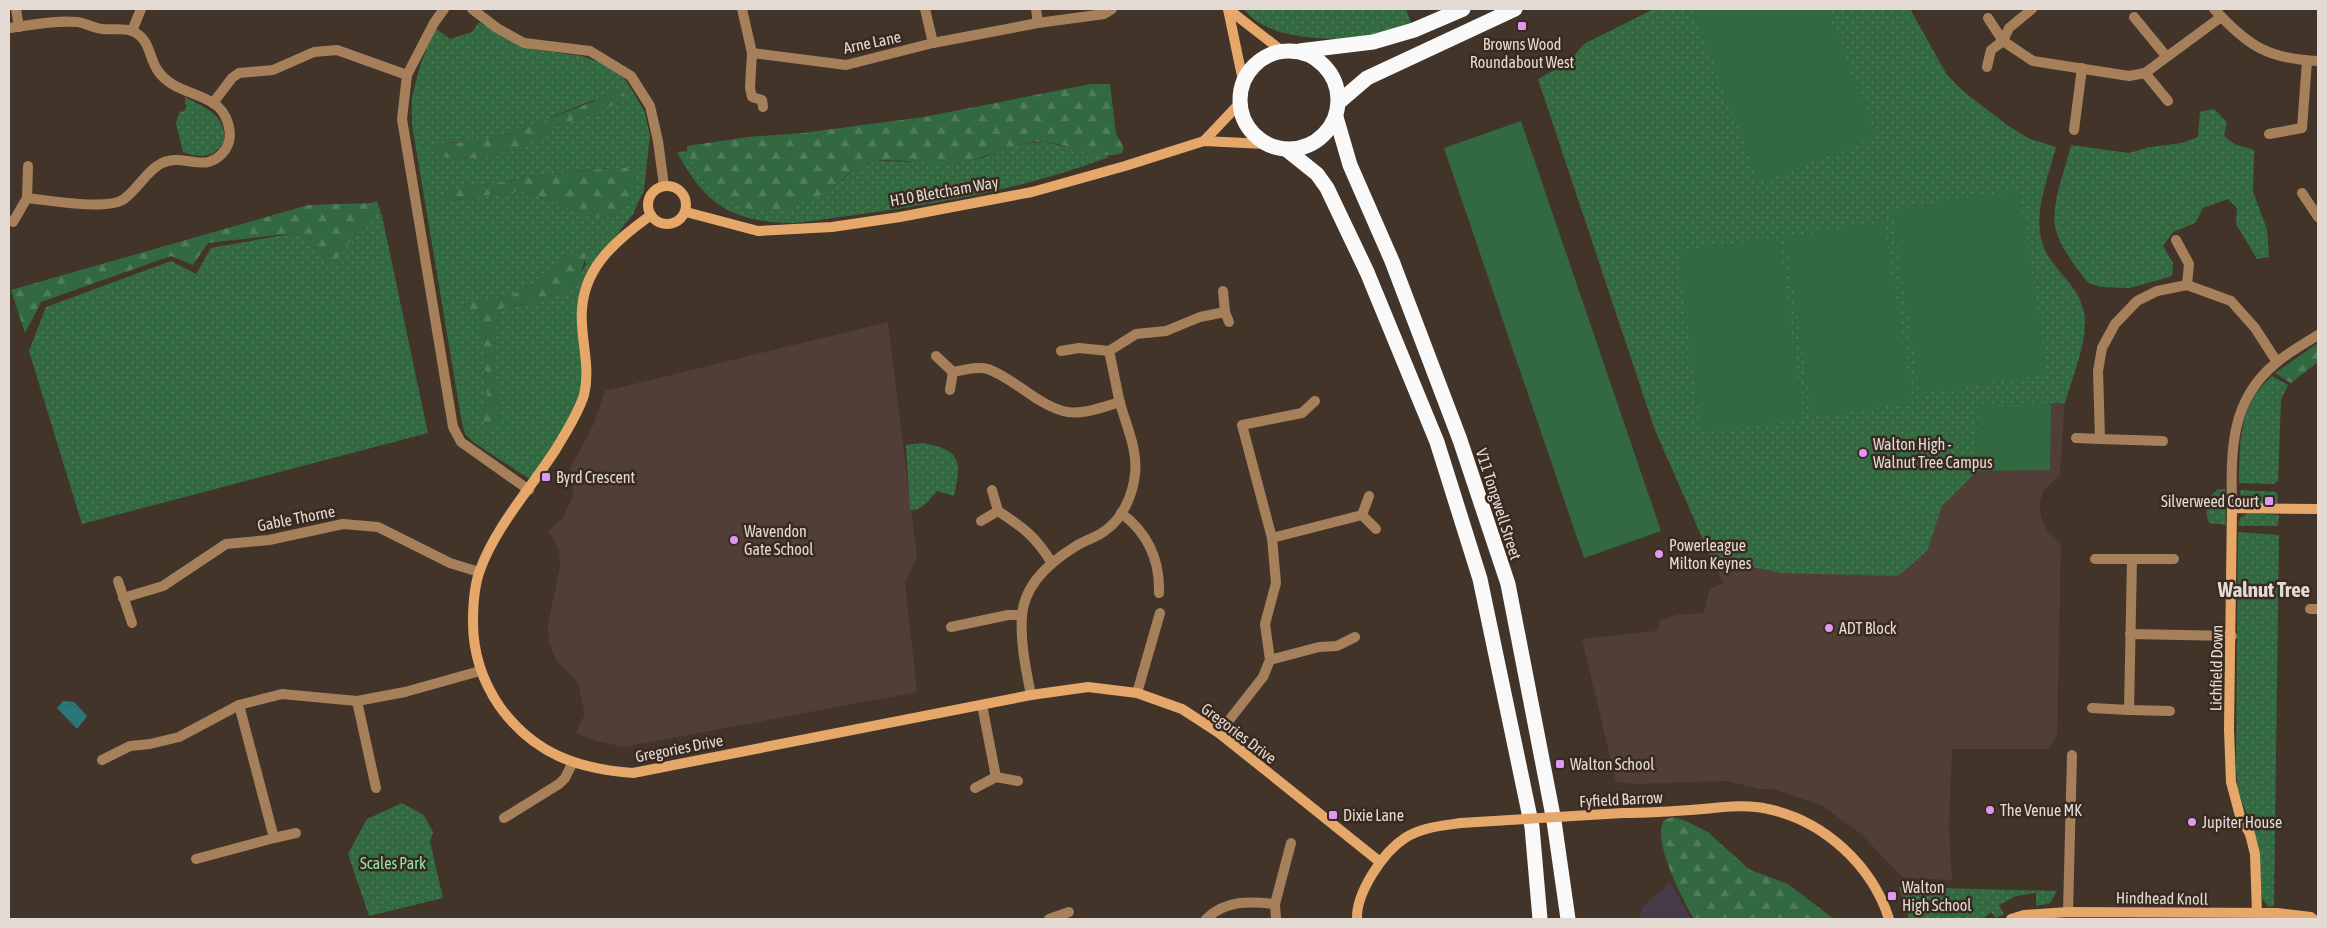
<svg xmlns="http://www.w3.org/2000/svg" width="2327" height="928" font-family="'Asap Condensed',sans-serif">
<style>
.commercial{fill:#473a49}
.education{fill:#513e36}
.grass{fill:url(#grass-dots);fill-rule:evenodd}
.forest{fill:url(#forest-firs)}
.pitch{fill:#336941}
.water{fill:url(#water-ripples)}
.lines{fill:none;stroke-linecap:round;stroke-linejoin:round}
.street{stroke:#a6805b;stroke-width:10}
.secondary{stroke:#e5a86a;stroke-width:10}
.highway{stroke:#f8f9f8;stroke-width:15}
.secondary-bridge{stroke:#e5a86a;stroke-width:10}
.poi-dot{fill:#de98f3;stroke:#392a20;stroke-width:2}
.labels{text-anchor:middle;stroke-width:5;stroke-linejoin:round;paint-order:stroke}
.street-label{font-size:16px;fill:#e4dad4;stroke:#392a20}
.poi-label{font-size:16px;fill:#e4dad4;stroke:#392a20;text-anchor:start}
.park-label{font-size:16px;fill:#8ee6a3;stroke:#392a20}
.district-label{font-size:21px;font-weight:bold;fill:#e4dad4;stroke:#392a20}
</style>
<defs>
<pattern id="grass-dots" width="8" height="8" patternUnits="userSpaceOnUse" patternTransform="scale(1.25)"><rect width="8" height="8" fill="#336941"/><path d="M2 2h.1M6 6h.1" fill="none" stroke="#507e5c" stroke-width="1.8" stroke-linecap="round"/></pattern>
<pattern id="forest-firs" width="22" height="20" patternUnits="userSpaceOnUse" patternTransform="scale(1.25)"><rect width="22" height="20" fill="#336941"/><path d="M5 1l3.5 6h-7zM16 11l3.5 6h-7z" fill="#507e5c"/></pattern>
<pattern id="water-ripples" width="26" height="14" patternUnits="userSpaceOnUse" patternTransform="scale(1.25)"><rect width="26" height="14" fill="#277979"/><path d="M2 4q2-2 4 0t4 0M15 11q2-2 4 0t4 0" fill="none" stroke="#34605f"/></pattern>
</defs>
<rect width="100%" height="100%" fill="#433429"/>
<path class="commercial" d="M1670,882L1691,919H1639L1642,908Z"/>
<g class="education">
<path d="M1654,9H1910L1947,75L1963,91L2007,125L2030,139L2056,147L2042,199L2039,220L2042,240L2047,254L2079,295L2085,316L2065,396L2060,475L2044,490L2039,503L2041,517L2046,529L2061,544L2057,737L2048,749H1952L1949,827L1952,880L1903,878L1860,833L1821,805L1773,789H1759L1726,781L1636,784L1616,782L1582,639L1656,631L1661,620L1677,615L1704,613L1709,590L1723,583L1655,430L1538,79L1568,63L1584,44Z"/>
<path d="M888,322L917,558L905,583L917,692L624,747L596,741L576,733L585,714L578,683L556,660L549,642L548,624L560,567L559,550L548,531L562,519L573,496L570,468L592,428L605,391Z"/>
</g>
<g class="grass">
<path d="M1244,9H1406L1412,25C1400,29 1387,33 1375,35C1339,42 1267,42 1244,9Z"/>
<path d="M1654,9H1910L1947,75L1963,91L2007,125L2030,139L2056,147C2047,180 2028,224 2048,256C2061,277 2079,288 2084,313C2089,338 2072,379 2065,403L1978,404L1977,471L1942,506L1927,551L1898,576L1781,573L1711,558L1655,430L1538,79L1568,63L1584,44Z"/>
<path d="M479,22L531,49L582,56L604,64L623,76L644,110L650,135L644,190L633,214L600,256L582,297L583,385L570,422L534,476L528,478L473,442L465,434L462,423L412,125V97L420,66L435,28L450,39L472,32ZM594,100L621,102L558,126L527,145L481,159L449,158L436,147C448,139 464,144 477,142C518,135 555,114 594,100ZM609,168L619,216L600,218L584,214L526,191L506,192L445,202L444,193L450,190L552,174ZM579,248L586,264L574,285L535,302L501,309C488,339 498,392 500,425L482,413L487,399L481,310L462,305L511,295L540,280Z"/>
<path d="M185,97C205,108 227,115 224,141C214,158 200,159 183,152L176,123L180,111L183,112L187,106L185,104Z"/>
<path d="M2214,109L2227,122L2224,136L2234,144L2254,150L2253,192L2267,229L2269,257L2257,259L2236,224L2237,208L2228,199L2203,208L2195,223L2173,232L2163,246L2173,263L2172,276L2130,288L2101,287L2088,283C2076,267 2062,250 2056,231C2049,209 2066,167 2071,145L2129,153L2150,147L2182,143L2198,137L2200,112Z"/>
<path d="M1046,142L1109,157C1009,195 902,209 796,223C735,223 706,207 677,152L687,151L703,180L832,188L862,164L876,161L955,163L982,158L1016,144Z"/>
<path d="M382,216L428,433L82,524L29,351L46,307L171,261L196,274L211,248L295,233L334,263L368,218Z"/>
<path d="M2272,376L2288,385L2281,400L2278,481L2274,484L2239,483C2240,443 2238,404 2272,376Z"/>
<path d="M921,443C961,449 962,460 954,496L937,491C928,500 923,511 910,510L906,445Z"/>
<path d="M2218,489H2225L2226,525L2209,523C2204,506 2205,501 2218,489Z"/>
<path d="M2240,490L2277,492L2278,503H2249L2241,498Z"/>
<path d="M2248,513L2279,515L2278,526H2238L2240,518Z"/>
<path d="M2238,532L2279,535L2274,906L2269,907L2262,899L2257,841L2238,791L2236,766Z"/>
<path d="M402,803L424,815L433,832L430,842L443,898L369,916L348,854L367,819Z"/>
<path d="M1899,887L2057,891L2050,903L2036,906V893L2016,896L1999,905L2004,914L1996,918L1991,912L1983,919H1909Z"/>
</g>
<g class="forest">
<path d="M1091,84H1110L1116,134L1124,148L1122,153C1095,162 1072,144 1045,142C1012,140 986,161 954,163C928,165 900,158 874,161C857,164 846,177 833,187C820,197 791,211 774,212C748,214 721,199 704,180C696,173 692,160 687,151V146L748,137L802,133L924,117Z"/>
<path d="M614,87L622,90L625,96L621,102L558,126L527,145L498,154L481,159L449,158L439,155L436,147L442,143L476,142L510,134L594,101Z"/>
<path d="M609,168H634L637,175L630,197L619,216L600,218L584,214L526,191L506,192L445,202L443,193L450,190L552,174Z"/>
<path d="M377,201L382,216L368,218L334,263L295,233L208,243L193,265L171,256L41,302L25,333L11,290L308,205L371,203Z"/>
<path d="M579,248L586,250C586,259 580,280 573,286C554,301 524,303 501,309C489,337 498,393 500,425L490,430L485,426L482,413L487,399L481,311L463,312L461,305L511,295L540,280Z"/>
<path d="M2318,343V362L2291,383L2275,373Z"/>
<path d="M1673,817L1686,821L1709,833L1750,870L1788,884L1834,919H1694C1683,900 1651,840 1664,820Z"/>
</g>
<g class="pitch">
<path d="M1693,9H1826L1877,137L1759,183Z"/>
<path d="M1521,121L1661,531L1584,558L1444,148Z"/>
<path d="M2019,190L2047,374L1920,394L1892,210Z"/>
<path d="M1884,222L1912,402L1813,417L1785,237Z"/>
<path d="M1779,238L1803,419L1701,432L1678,251Z"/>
<path d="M2051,403L2050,470L1977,471L1978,404Z"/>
</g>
<path class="water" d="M63,701L74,702L87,716L77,729L57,708Z"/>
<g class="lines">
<g class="street">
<path d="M16,9L19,27"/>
<path d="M444,9L434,23L407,75L402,119L453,427L461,442L529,490"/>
<path d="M472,9L497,28L524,43L590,51L631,76L650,106L658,141L664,186"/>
<path d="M742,9L752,53L750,88L752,97L762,100L763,107"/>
<path d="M925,9L933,43"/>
<path d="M1036,9L1038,23"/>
<path d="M2214,9C2247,45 2267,59 2318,61"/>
<path d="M2134,17L2166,56"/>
<path d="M1988,18L2003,41L2033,61L2129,76L2145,73L2221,17"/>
<path d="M9,28C31,25 54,20 77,22C85,23 94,28 102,29C111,30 124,28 132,31C151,39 148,57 158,71C171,90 196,92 213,103C228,112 235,136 225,150C206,176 184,152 162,163C146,171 139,188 124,199C108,211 48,200 27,198"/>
<path d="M132,31L141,9"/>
<path d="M752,53L846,65L933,43L1038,23L1104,14L1112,9"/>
<path d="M1987,67L1991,50L2003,41L2009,28L2032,9"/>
<path d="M2145,73L2168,101"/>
<path d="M213,103L232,78L239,73L273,70L314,52L337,50L407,75"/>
<path d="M2074,130L2082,68"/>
<path d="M2269,134L2302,128L2307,61"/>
<path d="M2302,193L2318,217"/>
<path d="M13,222L27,198L28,166"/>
<path d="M2176,240L2189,264L2187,285"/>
<path d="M1223,291L1225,312L1229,322"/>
<path d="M1061,351L1079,348L1109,351L1136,334L1166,331L1200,317L1225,312"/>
<path d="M936,356L953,372"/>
<path d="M953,372C964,370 977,366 988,369C1015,379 1035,403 1063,411C1081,416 1103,407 1120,402"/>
<path d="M950,390L953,372"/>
<path d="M2076,438L2100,439"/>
<path d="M2163,441L2100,439L2098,371L2102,348L2115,324L2137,301L2157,291L2187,285L2231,301L2255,328L2277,362"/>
<path d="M992,490L998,511C1024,528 1035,536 1052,563"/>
<path d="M2232,508C2231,453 2229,401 2276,363C2289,352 2304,344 2318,335"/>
<path d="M1121,513C1148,533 1160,560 1159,593"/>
<path d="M1362,515L1369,496"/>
<path d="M1362,515L1376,529"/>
<path d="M981,521L998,511"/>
<path d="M1272,538L1362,515"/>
<path d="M2132,559H2174"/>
<path d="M118,581L132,623"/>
<path d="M123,598L163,586L226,544L269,540L343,524L378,527L450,563L479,572"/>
<path d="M2310,609H2318"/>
<path d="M951,627L1008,615H1022"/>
<path d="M2130,634L2232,636"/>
<path d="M1270,660L1319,647L1337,646L1355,637"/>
<path d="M1137,693L1160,613"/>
<path d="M1031,695C1026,670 1020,642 1022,616C1024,584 1050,562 1076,546C1085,540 1098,537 1106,530C1123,518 1133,494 1135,474C1138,450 1126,425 1120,403C1116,386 1113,368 1109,351"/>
<path d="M357,701L376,788"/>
<path d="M982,705L996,777L1018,781"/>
<path d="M2092,708L2129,710L2132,559H2095"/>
<path d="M2129,710L2170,711"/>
<path d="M1219,733L1263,677L1270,660L1265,624L1276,583L1272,538L1242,425L1302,413L1315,401"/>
<path d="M102,760L130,746L150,744L179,737L239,705L282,694L357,701L405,692L480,671"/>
<path d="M975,788L996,777"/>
<path d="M504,818L559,784L565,778L572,764"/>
<path d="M274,838L296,833"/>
<path d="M196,859L274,838L239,705"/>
<path d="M2068,912L2072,755"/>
<path d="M1049,919L1069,912"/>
<path d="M1206,919C1225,900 1250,901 1275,904"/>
<path d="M1276,919L1275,904L1291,843"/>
</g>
<g class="secondary">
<path d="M1228,9L1243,81"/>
<path d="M1228,9L1282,51"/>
<path d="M1204,141L1239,104"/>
<circle cx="667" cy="205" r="19"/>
<path d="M686,212L758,231L832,227L900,217L1032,192L1125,166L1204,141L1265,144"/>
<path d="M651,215C613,243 578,271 582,324C583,347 590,371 584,395C578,414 566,432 556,449C531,488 496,526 480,570C474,586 473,605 473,622C473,654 482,681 500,707C534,754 578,769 633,773L1031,695L1088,687L1137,693L1182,709L1219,733L1380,862"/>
<path d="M1623,813C1650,813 1677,811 1703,809C1724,807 1747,804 1768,809C1824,821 1872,865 1889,919"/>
<path d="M2257,914L2255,854L2250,834L2240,816L2231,782L2229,729L2232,508L2318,509"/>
<path d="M1357,919C1356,893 1383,852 1405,838C1422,827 1442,826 1461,823"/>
<path d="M2011,919L2024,915L2068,912L2277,913L2311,917L2313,919"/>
</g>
<g class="highway">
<circle cx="1289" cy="100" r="49"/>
<path d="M1299,51L1373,42L1414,30L1463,9"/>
<path d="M1339,102L1367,78L1515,9"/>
<path d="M1336,117L1350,165L1392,261L1460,440L1508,584L1554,821L1568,919"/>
<path d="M1287,150L1317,174L1327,188L1367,272L1437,442L1480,579L1532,827L1540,919"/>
</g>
<path class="secondary-bridge" d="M1461,823L1623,813"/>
</g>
<g class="poi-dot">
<rect x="1517" y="21" width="10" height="10" rx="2.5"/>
<circle cx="1863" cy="453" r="5"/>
<rect x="541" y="472" width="10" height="10" rx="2.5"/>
<rect x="2264" y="496" width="10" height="10" rx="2.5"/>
<circle cx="734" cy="540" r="5"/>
<circle cx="1659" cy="554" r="5"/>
<circle cx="1829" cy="628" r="5"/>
<rect x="1555" y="759" width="10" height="10" rx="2.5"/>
<circle cx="1990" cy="810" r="5"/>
<rect x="1328" y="810" width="10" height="10" rx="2.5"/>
<circle cx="2192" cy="822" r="5"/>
<rect x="1887" y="891" width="10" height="10" rx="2.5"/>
</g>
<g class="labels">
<g class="street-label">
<text transform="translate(872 42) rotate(-12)" y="6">Arne Lane</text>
<text transform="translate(944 191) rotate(-10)" y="6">H10 Bletcham Way</text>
<text transform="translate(1499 504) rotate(72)" y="6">V11 Tongwell Street</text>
<text transform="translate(296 518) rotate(-11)" y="6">Gable Thorne</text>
<text transform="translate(2216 668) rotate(-89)" y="6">Lichfield Down</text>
<text transform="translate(1239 733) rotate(37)" y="6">Gregories Drive</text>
<text transform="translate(679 748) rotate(-11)" y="6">Gregories Drive</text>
<text transform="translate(1621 799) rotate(-3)" y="6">Fyfield Barrow</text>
<text transform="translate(2162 898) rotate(1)" y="6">Hindhead Knoll</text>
</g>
<g class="poi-label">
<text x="1522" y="50" text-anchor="middle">Browns Wood<tspan x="1522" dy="18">Roundabout West</tspan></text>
<text x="1873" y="450">Walton High -<tspan x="1873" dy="18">Walnut Tree Campus</tspan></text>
<text x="556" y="483">Byrd Crescent</text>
<text x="2259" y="507" text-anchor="end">Silverweed Court</text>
<text x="744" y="537">Wavendon<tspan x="744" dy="18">Gate School</tspan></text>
<text x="1669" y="551">Powerleague<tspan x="1669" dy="18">Milton Keynes</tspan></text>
<text x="1839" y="634">ADT Block</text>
<text x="1570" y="770">Walton School</text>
<text x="2000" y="816">The Venue MK</text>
<text x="1343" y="821">Dixie Lane</text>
<text x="2202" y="828">Jupiter House</text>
<text x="1902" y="893">Walton<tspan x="1902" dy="18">High School</tspan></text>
</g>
<g class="park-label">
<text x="393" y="869">Scales Park</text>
</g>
<g class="district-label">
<text x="2264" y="597">Walnut Tree</text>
</g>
</g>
<rect width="2327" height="928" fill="none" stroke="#e4dad4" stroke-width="20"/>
</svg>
